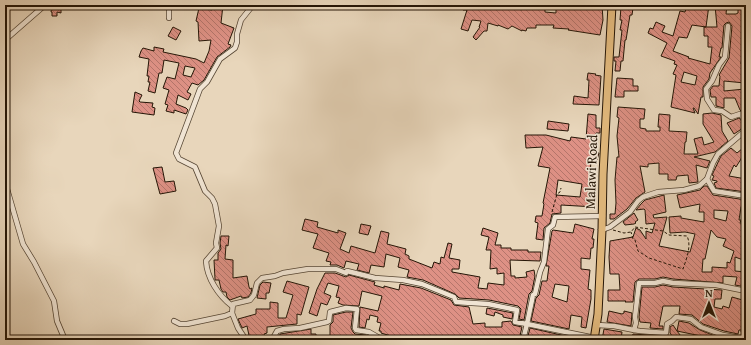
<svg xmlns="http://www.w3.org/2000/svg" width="751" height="345" font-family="'Gentium Book Plus',serif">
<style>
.building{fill:url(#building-back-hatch);stroke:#241506;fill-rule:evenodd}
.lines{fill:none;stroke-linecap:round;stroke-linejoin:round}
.street-casing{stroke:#554533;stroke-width:6}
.primary-casing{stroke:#241506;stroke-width:9}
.path{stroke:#241506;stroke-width:1;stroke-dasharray:3 2;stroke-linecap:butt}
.street{stroke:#f0e4d3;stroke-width:4.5}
.primary{stroke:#e4bb7e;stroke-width:7}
.labels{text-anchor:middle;stroke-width:3;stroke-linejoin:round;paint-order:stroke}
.street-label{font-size:14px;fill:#241506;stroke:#f0e4d3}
</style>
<defs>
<pattern id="building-back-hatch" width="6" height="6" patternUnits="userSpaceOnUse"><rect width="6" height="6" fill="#de9185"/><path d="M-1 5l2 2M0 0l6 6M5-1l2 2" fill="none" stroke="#b4756b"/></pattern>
</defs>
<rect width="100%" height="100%" fill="#e8d6bb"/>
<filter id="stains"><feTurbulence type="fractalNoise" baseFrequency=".005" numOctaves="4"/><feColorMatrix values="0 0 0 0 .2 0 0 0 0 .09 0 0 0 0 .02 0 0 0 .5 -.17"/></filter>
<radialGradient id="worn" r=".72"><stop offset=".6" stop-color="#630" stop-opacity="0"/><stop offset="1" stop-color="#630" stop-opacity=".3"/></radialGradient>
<g class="building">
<path d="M52,5H69V9H61V13L57,12V16H52V12H51Z"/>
<path d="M212,5H223L221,23L234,28L228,44L231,45L230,47L217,57L204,80L198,85L192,83L187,92L191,94L188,100L178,95L176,104L186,108L188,110L186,114L174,110V113L166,111L168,105L165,104L169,90L163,88L167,77L175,79L179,63L164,60L162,73H159L155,93L148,91L150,82H148L149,76H147L149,59L139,57L141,51L143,48L154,51V47L164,49L163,52L196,59L204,63L209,51L211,40L199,41L198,22L196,21L199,8L212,10ZM185,66L195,68L191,77L183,75Z"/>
<path d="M463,5H512L522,10L523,5H545V12L556,13V5H588L597,6V5H602L603,20L600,35L568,30L569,29L553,28L554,25H536V28H527L526,31L522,30V31L512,26L508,29L498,25V26L488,23L487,31H484L476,40L473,37L480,27H479L481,21L472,20L468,31L461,29L467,10H463Z"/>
<path d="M687,5H709L706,27L692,25L687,38L679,37L673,51L689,57L688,58L710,64L712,47H708V36H704V27H717L715,5H727L726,14H736L738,13V5H746V45H743L741,64H745V83L724,81V91L745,89V95H743L746,101V116L740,110L735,98H724V108L716,106V97H711L710,90L713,86H719L720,76L719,75L729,58L732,26L729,22L726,23L724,25L722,48H721L719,57H721L710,73L709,79L703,87V97H701L698,114L694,108H693L695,113L671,107L676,75L673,74L677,65L674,64L675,61L661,56L667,43L648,33L650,28L653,29L656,22L665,26L662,32L673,36L680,11L685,12ZM684,72L697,76L695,85L681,82Z"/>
<path d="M621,7L633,8L632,15H630L626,40H625L623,61H621L620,71H615L616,61H614V57H619L622,30H620L622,20H620Z"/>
<path d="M173,27L181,31L176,40L168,36Z"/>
<path d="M588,73L596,74L595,75L601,76L599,105L573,104L574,96L588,98L589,80H587Z"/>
<path d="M617,78L633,79V86H638V91H624V97H615Z"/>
<path d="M135,92L142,95L139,101L140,102L153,103L152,107L155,108L154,115L132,112Z"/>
<path d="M618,107L645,109L644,119H640V128L646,129V131H660V127H658L659,114L670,115L669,131L687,132L686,142H685L684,154H698L694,139L702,137L704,145L714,142L703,124V114L712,113L721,115L722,131L728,141L715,152L694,157L710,161L707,168L696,165L698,182L689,183L688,175L677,176L676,180H668V174H659V163L648,164V167L640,166L645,192L636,198L627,209L614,219H610V214H615L616,203L615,180L617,157H619L617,136L619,118L617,117Z"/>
<path d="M588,114L596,115V128H600V133H596L594,152L599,153L597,160L591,159L590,178H594L593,192L595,193V207L561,205V213L552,214L550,223L544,228L543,240L536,239L538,223L535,222L536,216H542L544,204L543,203L550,168L538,166L543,147L526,148L525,135H546L570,141L571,137L586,139ZM558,180L582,184L580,197L556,195Z"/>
<path d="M739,118L746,126L734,134L727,123Z"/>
<path d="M548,121L569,124L568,131L547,129Z"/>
<path d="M731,148L737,153L743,148L746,151L736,167L734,165L729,176L746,179V192L716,188L714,183L717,182V181L712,180L714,176L712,175L721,156Z"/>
<path d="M162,167L165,182L174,181L176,191L160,194L153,168Z"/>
<path d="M704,186H707L713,195L746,200V207H741L739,220H741L740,223L746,224V261L735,257V271L746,272V287L735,285L737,277L723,276V283L673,279L663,277L655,279H639L635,282L633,302H625L626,301H608V290H620L619,274H610L609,257L610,241L633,237L636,228L640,230L646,239V231L652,233L655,223L646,224L645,210L644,209L636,210L641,204L645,200L664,195L666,212L653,215L654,218L667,217L659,246L690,252L695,234L685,232L670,233L669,217L681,216V218L704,222V212H699L700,204L680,208L677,195L700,190ZM714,210L728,211L726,221L714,218ZM711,230L717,237L726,239L723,246L734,251L730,263L727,262V268L712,267V272H702L703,259H705Z"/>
<path d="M634,213L638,220L635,222L636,223L634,224L625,225L623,222Z"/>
<path d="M305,219L318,222L317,227L338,233V230L346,233L340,249L349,253L351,246L375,253L381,231L389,233L387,244L406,249L405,254L409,256V259L432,268L434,262L440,264L441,257L444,258L448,243L452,244L449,258L460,260L459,269H452V272L480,277L478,288L487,289L488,283L504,285V273L497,274V268L490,269L491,250H486L489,237L481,235L483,228L498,233L495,245H501V248H511V250H528V252H541L540,261L510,260L511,276H515V278L527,277L526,272L534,270L535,276L532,291L529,294L524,320L519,319L521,309L518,306L489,300L459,298L455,294L423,280L407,277L409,270L398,267L400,258L386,254L384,267L371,265L369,273L357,270L359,264L346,261L344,268L337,265H330L331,262L326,261L329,253L313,248L318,234L302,230Z"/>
<path d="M361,224L371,226L368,235L359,233Z"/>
<path d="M575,224L594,229L592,239H594L593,248H591L590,259L581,258V269L590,270L588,289L591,290V299L586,328L581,327L582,317L571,315L569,329L531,321L536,298L539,295L542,281H547L549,266H546L552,231L553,230L573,233ZM555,284L569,286L567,302L552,297Z"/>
<path d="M221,236H229L228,246L226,245L225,259L233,260V278L247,276L249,287L250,289L252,288L251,293L248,297L242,298L241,296L230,300L227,297L226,292H223L221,289L219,280H215V279L214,260H218V253L221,249L220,243Z"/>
<path d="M325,273H335L346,277L349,275L375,282L374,285L384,288V286L399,290L400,284L421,288L451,300L454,305L469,307L473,324L485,323V327H502V322L511,321L513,325L522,327L519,340H489V336H477L478,340H457V339L446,340H390L391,336L381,333V331H379L381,323L377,322L378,317L370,315L369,320L367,319L365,328L359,327L360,307L378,311L382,296L362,291L359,306L343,305L338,303L340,298L336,297L339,286L328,283L324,293L331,296L327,305L321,303L317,316L309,313L317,289Z"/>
<path d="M287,281L309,287L301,315L297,314V324L267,327V333L264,334L266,340H250L247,326L242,328L238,319L256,314V309H270V302L278,303V318H286L293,295L283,292Z"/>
<path d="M263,282L271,283L269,293H266V299L257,298L260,285Z"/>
<path d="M663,285L673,287L722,290L721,299H715L714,307L722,309L723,306L729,308L732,297L746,301L742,313H744L743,315H746V330H739L738,334L724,331L703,324L692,315L679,314L680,306H663L659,326H663V329L650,328L651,323L640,322L639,317L642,287H655Z"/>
<path d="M487,308L513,313L512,319L503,317V315L495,312L494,316L486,314Z"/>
<path d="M609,311L622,314L624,313V311L632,313L631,326L607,322Z"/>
<path d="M346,312H353L351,328L353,332L355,334L366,335L365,340H330V325L333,322V315Z"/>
<path d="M679,321L689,323L700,330L715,336V340H700L701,336L677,331L684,340H675L670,333V327L673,325L677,331Z"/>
<path d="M530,328L579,339V340H527Z"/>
<path d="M311,329V334H316V339L282,340V338L279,339L280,334Z"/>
<path d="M604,329L622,332L621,340H602Z"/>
<path d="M633,334L662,336L663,340H631Z"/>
</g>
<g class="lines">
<g class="street-casing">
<g id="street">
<path d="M169,5V18"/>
<path d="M728,26L725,57L719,65L712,81L706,89L707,99L714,110L722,111L731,117L740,114L746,122"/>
<path d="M5,40L45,5"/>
<path d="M707,179L714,191L746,196"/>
<path d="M5,182L23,244L34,262L54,301L57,321L65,340"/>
<path d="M602,230L610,227L630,212L638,201L643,197L658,192L684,190L699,186L707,179L713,163L718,154L746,130"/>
<path d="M232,306C218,295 207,278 206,261L217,248L216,243L219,226L215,204L212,198L205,191L195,167L179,159L176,153L200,89L207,82L220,59L235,48L237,42V34L241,20L253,5"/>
<path d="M232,313L238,328L246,340"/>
<path d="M174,321L180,324H187L225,316L232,313L233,304L250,300L254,295L257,283L262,278L275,276L283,273L308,269H336L346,273L347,271L375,278L403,280L422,284L454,297L456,302L488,304L517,310L515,322L527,324L533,295L535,294L540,272L544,262L548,229L553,225L555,217L603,216"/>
<path d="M597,325L614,326L634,330L636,323L635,317L639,283H655L663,281L673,283L716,285L746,291"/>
<path d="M634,330L640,331L666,333L667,324L672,321L676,317L691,319L701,327L723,335L746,339"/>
<path d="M272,340L277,331L284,329L300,328L327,322L329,321L330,312L346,308L357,309L355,328L356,330L369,332L383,340"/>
<path d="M523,340L527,324L595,338"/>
</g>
</g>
<g class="primary-casing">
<path id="primary" d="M594,340L598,314L602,230L603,174L612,5"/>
</g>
<g class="path">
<path d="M552,212L557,194L560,192L561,188"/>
<path d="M613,230L624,233L631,232L635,227L663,231L669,235L687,236C692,246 686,260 683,269L649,258L638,251L635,240L633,239L631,232"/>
<path d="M741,332L746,306"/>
</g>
<use href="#street" class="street"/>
<use href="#primary" class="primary"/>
</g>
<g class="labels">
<g class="street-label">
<text transform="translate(591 172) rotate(-88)" y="5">Malawi Road</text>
</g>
</g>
<rect width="751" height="345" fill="none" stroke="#e8d6bb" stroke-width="20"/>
<rect x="6" y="6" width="739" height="333" fill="none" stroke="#241506" stroke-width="2"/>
<rect x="10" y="10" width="731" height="325" fill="none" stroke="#241506"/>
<g transform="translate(709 303)" stroke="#f0e4d3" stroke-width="3" paint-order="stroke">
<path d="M0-3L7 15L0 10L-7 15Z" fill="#241506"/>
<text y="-6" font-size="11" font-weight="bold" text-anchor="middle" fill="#241506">N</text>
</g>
<rect width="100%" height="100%" filter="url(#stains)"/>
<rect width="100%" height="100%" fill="url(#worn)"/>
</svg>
